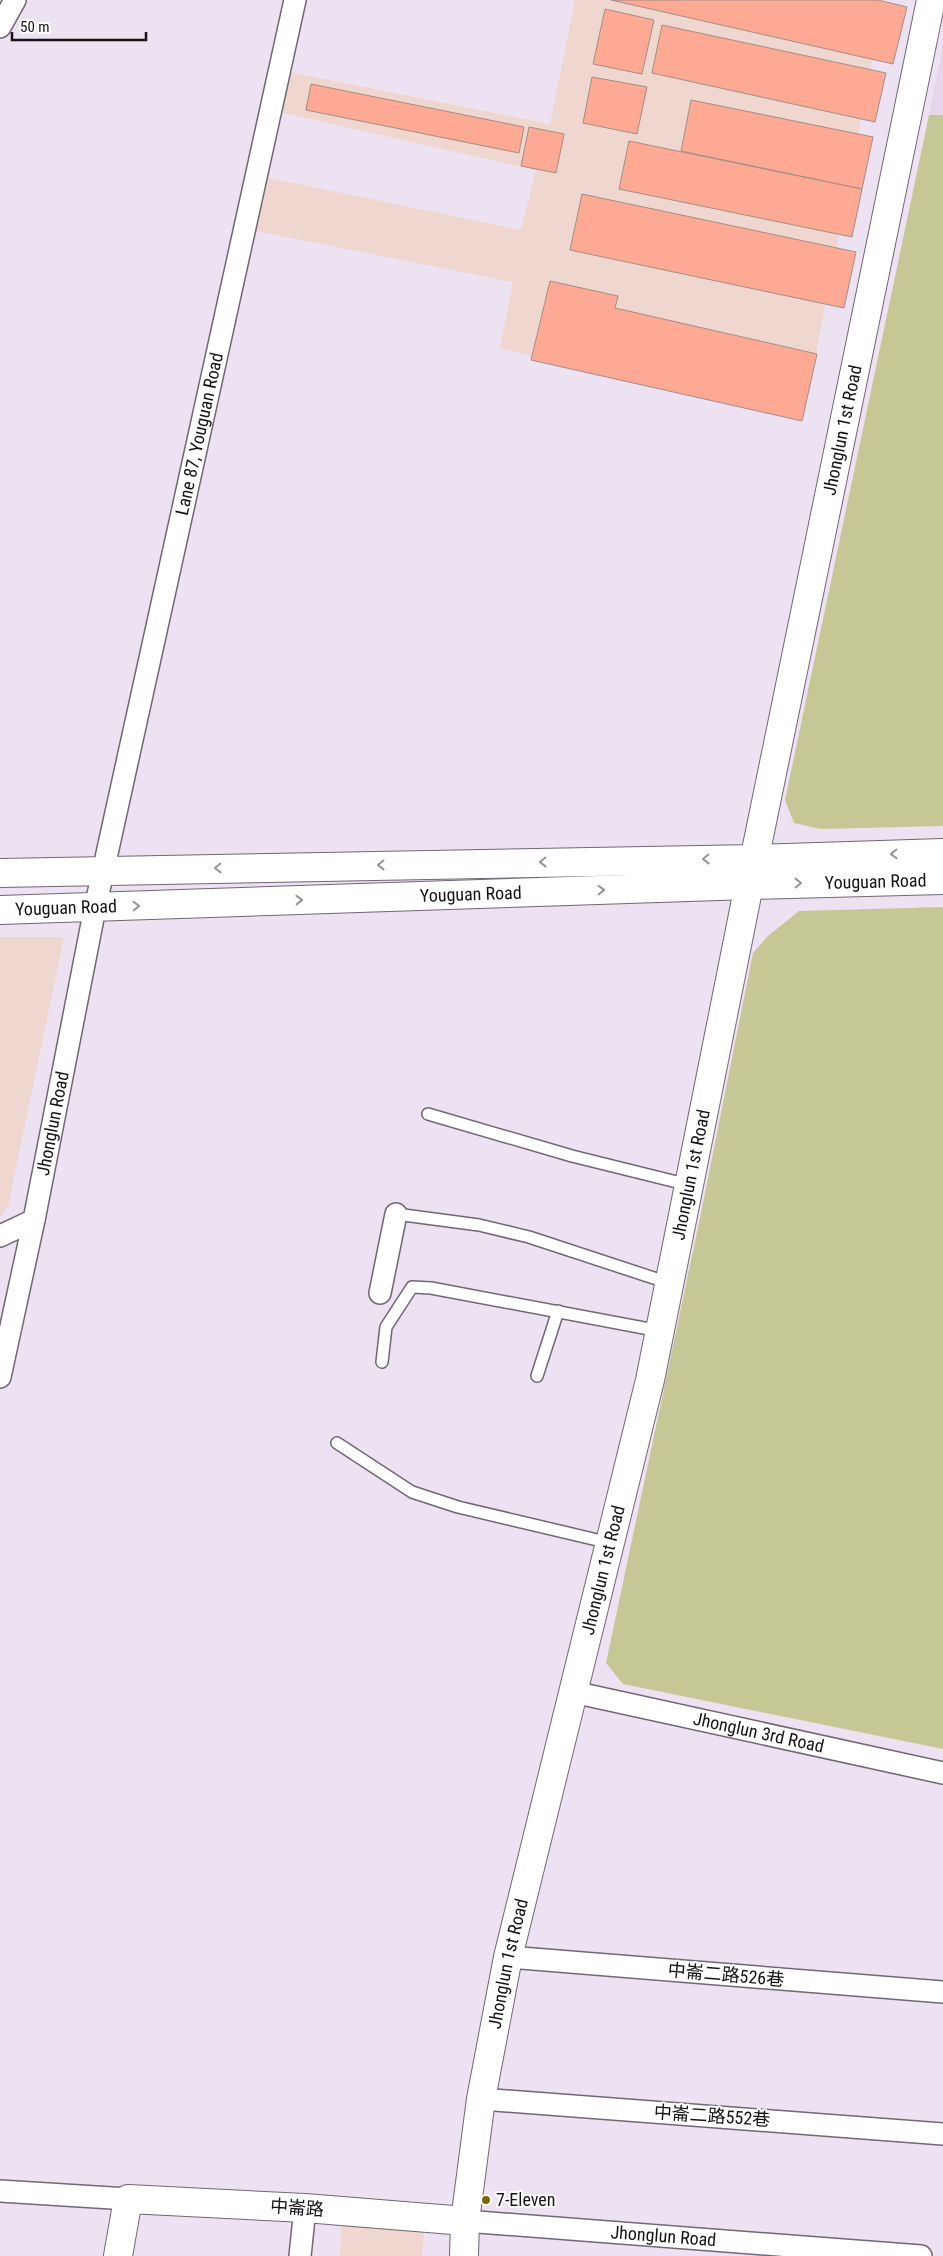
<svg xmlns="http://www.w3.org/2000/svg" width="943" height="2256" font-family="'Roboto Condensed','Noto Sans TC',sans-serif">
<style>
.built{fill:#e6d6ec}
.industrial{fill:#efd6ce}
.green{fill:#c5c895}
.building{fill:#fea993;stroke:#a18e88}
.lines{fill:none;stroke-linecap:round;stroke-linejoin:round}
.lane-casing{stroke:#716775;stroke-width:14}
.street-casing{stroke:#716775;stroke-width:24}
.secondary-casing{stroke:#716775;stroke-width:30}
.lane{stroke:#fff;stroke-width:11}
.street{stroke:#fff;stroke-width:21}
.secondary{stroke:#fff;stroke-width:28}
.oneway{stroke:#969497}
.poi-dot{fill:#786b03;stroke:#fff;stroke-width:2}
.labels{text-anchor:middle;stroke-width:4;stroke-linejoin:round;paint-order:stroke}
.street-label{font-size:18px;fill:#161217;stroke:#fff}
.poi-label{font-size:18px;fill:#161217;stroke:#fff;text-anchor:start}
</style>
<rect width="100%" height="100%" fill="#ede2f2"/>
<path class="built" d="M943,44V115H929Z"/>
<g class="industrial">
<path d="M575,0H884L803,421L500,348L513,282L255,231L269,178L521,230L536,170L279,112L289,72L550,124Z"/>
<path d="M0,937H64L8,1206L0,1217Z"/>
<path d="M342,2222L424,2230L422,2256H340Z"/>
</g>
<g class="green">
<path d="M929,115H943V826L820,829L794,823L785,800Z"/>
<path d="M943,907V1749L623,1684L606,1663L700,1218L753,953L768,936L799,911Z"/>
</g>
<g class="building">
<path d="M611,0H878L907,7L893,64Z"/>
<path d="M605,9L654,20L642,74L593,64Z"/>
<path d="M662,25L886,73L875,122L652,73Z"/>
<path d="M592,77L647,87L637,134L583,123Z"/>
<path d="M311,84L524,127L519,153L306,110Z"/>
<path d="M691,100L873,137L862,189L681,151Z"/>
<path d="M529,127L564,134L556,173L521,166Z"/>
<path d="M629,141L862,189L852,237L619,189Z"/>
<path d="M582,194L856,252L844,308L570,250Z"/>
<path d="M550,281L618,296L615,308L817,354L802,421L531,360Z"/>
</g>
<g class="lines">
<g class="lane-casing">
<g id="lane">
<path d="M428,1114L572,1156L689,1185"/>
<path d="M396,1214L479,1225L529,1237L669,1283"/>
<path d="M382,1362L386,1327L412,1287L431,1288L660,1331"/>
<path d="M537,1376L558,1311"/>
<path d="M337,1443L412,1492L458,1507L610,1543"/>
</g>
</g>
<g class="street-casing">
<g id="street">
<path d="M0,27L15,0"/>
<path d="M0,1236L34,1220"/>
<path d="M380,1293L396,1214"/>
<path id="s1" d="M0,1377L34,1220L95,908L295,0"/>
<path id="s2" d="M573,1692L943,1773"/>
<path d="M508,1957L943,1992"/>
<path d="M481,2099L943,2134"/>
<path d="M0,2191L128,2199"/>
<path id="s3" d="M465,2221L921,2256"/>
<path d="M300,2256L305,2208"/>
</g>
</g>
<g class="secondary-casing">
<g id="secondary">
<path d="M0,873L755,859L943,853"/>
<path id="s4" d="M0,910L749,885L943,880"/>
<path d="M118,2256L128,2199L305,2208L465,2221"/>
<path id="s5" d="M464,2256L465,2221L481,2099L508,1957L650,1380L749,885L931,0"/>
</g>
</g>
<use href="#lane" class="lane"/>
<use href="#street" class="street"/>
<use href="#secondary" class="secondary"/>
</g>
<defs><path id="oneway-chevron" d="M-2-3.5L2.5 0L-2 3.5" fill="none" stroke-width="1.6" stroke-linecap="round" stroke-linejoin="round" transform="scale(1.25)"/></defs>
<g class="oneway">
<use href="#oneway-chevron" transform="translate(894 854) rotate(178)"/>
<use href="#oneway-chevron" transform="translate(706 859) rotate(179)"/>
<use href="#oneway-chevron" transform="translate(543 862) rotate(179)"/>
<use href="#oneway-chevron" transform="translate(381 865) rotate(179)"/>
<use href="#oneway-chevron" transform="translate(218 868) rotate(179)"/>
<use href="#oneway-chevron" transform="translate(798 883) rotate(-1)"/>
<use href="#oneway-chevron" transform="translate(601 890) rotate(-2)"/>
<use href="#oneway-chevron" transform="translate(299 900) rotate(-2)"/>
<use href="#oneway-chevron" transform="translate(136 906) rotate(-2)"/>
</g>
<circle class="poi-dot" cx="486" cy="2200" r="5"/>
<g class="labels">
<g class="street-label">
<text dy="6" stroke="none"><textPath href="#s5" startOffset="1866">Jhonglun 1st Road</textPath></text>
<text dy="6" stroke="none"><textPath href="#s1" startOffset="964">Lane 87, Youguan Road</textPath></text>
<text dy="6" stroke="none"><textPath href="#s4" startOffset="876">Youguan Road</textPath></text>
<text dy="6" stroke="none"><textPath href="#s4" startOffset="471">Youguan Road</textPath></text>
<text dy="6" stroke="none"><textPath href="#s4" startOffset="66">Youguan Road</textPath></text>
<text dy="6" stroke="none"><textPath href="#s1" startOffset="259">Jhonglun Road</textPath></text>
<text dy="6" stroke="none"><textPath href="#s5" startOffset="1106">Jhonglun 1st Road</textPath></text>
<text dy="6" stroke="none"><textPath href="#s5" startOffset="701">Jhonglun 1st Road</textPath></text>
<text dy="6" stroke="none"><textPath href="#s2" startOffset="190">Jhonglun 3rd Road</textPath></text>
<text dy="6" stroke="none"><textPath href="#s5" startOffset="296">Jhonglun 1st Road</textPath></text>
<text transform="translate(726 1975) rotate(5)" y="6">中崙二路526巷</text>
<text transform="translate(712 2116) rotate(4)" y="6">中崙二路552巷</text>
<text transform="translate(297 2208) rotate(4)" y="6">中崙路</text>
<text dy="6" stroke="none"><textPath href="#s3" startOffset="199">Jhonglun Road</textPath></text>
</g>
<g class="poi-label">
<text x="496" y="2206">7-Eleven</text>
</g>
</g>
<path d="M12 32v8h134v-8" fill="none" stroke="#161217" stroke-width="2.5"/>
<text x="20" y="32" font-size="15" fill="#161217" stroke="#ffffff" stroke-width="4" paint-order="stroke">50 m</text>
</svg>
